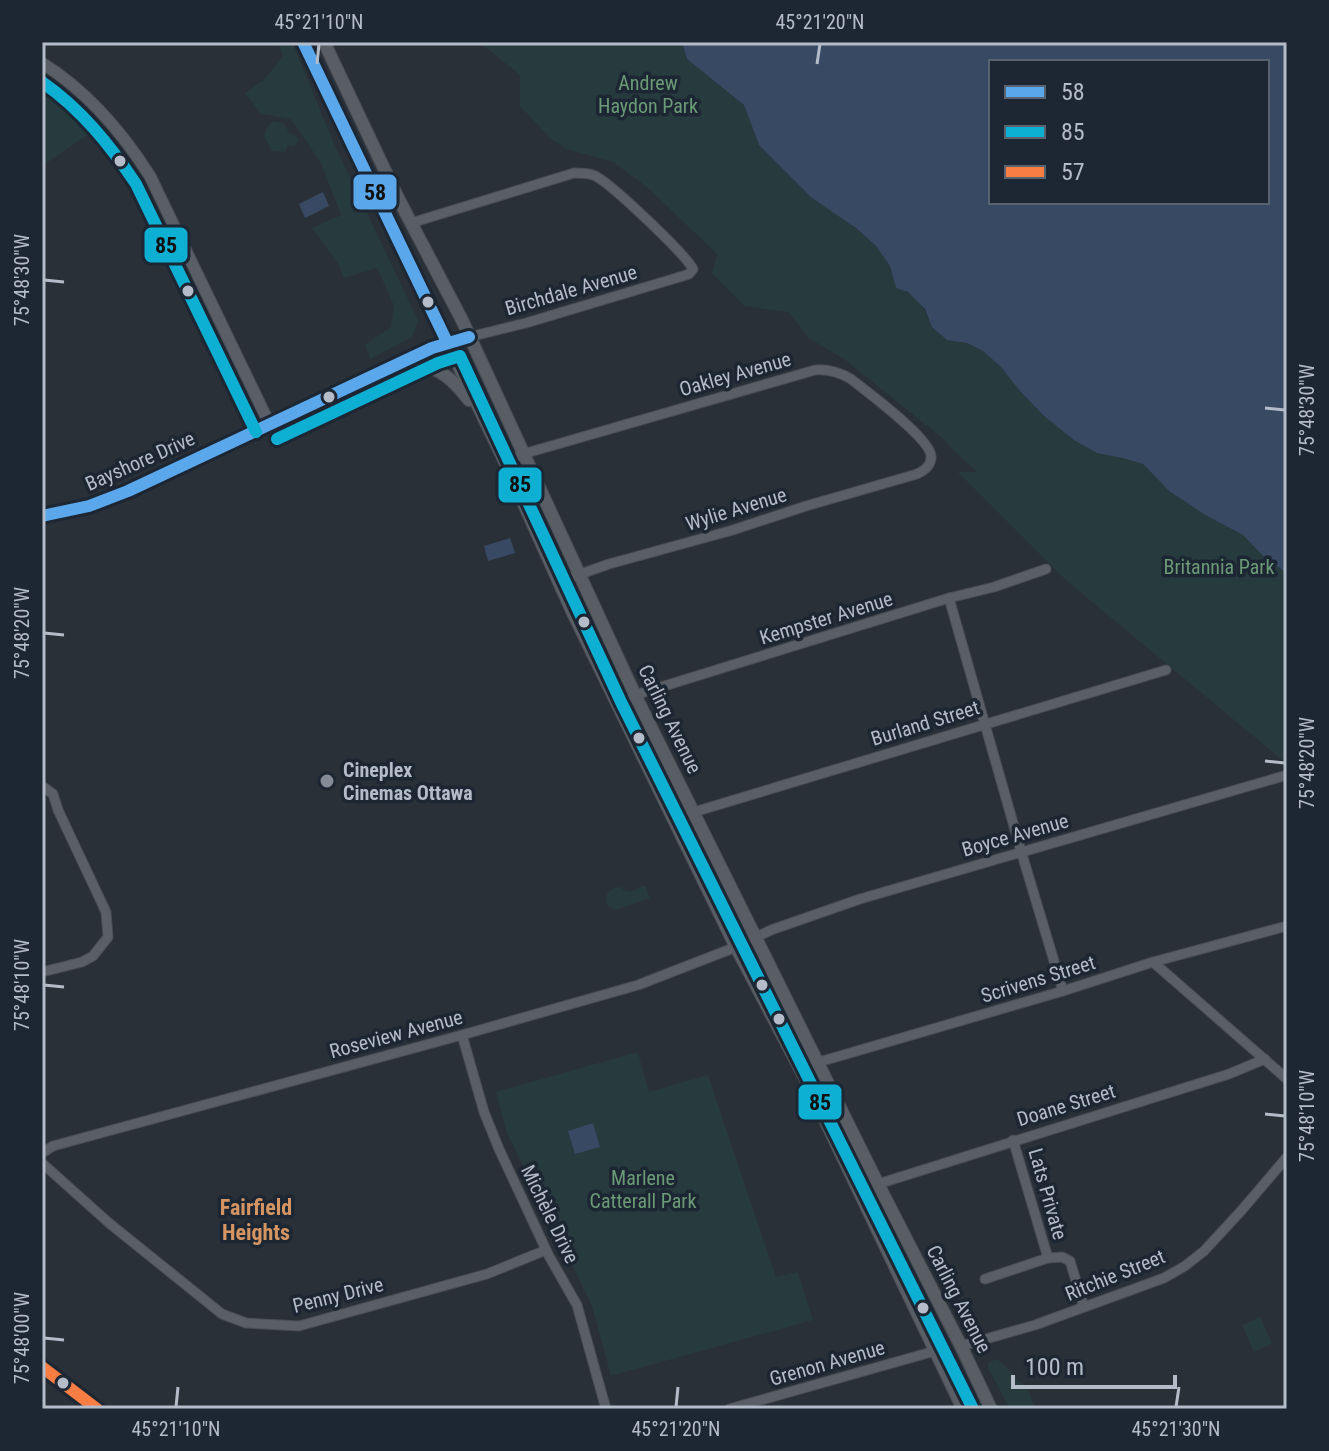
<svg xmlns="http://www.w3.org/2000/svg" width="1329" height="1451" font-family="'Roboto Condensed',sans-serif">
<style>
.green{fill:#273a3e}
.water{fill:#384963;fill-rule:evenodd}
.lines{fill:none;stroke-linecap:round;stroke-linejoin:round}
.minor-casing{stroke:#484c53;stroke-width:11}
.tertiary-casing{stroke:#484c53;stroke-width:13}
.secondary-casing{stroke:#484c53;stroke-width:14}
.primary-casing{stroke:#484c55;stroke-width:16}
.minor{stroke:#5a5e66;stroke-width:9}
.tertiary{stroke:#5a5e66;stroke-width:11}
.secondary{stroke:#595d64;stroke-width:12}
.primary{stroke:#5c6168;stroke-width:14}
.bus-1-casing{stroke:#1d2633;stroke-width:18}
.bus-2-casing{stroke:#1d2633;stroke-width:18}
.bus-3-casing{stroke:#1d2633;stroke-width:18}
.bus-1{stroke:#5aa8eb;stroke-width:12}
.bus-2{stroke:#0dafd3;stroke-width:12}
.bus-3{stroke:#f77d43;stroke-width:12}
.ticks{fill:none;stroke:#b4bcc9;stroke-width:3}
.bus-dot{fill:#b4bcc9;stroke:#1d2633;stroke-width:3}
.poi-dot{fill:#848b96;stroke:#1d2633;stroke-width:3}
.labels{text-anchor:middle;stroke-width:7;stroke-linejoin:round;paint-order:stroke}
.park-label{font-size:20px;fill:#6b9a76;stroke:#1d2633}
.street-label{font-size:20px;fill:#b4bcc9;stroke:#1d2633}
.poi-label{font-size:20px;font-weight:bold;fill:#b4bcc9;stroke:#1d2633;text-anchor:start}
.neighbourhood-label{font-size:22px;font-weight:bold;fill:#d59563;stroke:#1d2633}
.line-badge{stroke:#1d2633;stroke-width:3}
.pale-badge-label{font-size:22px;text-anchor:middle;font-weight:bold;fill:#111}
.neatline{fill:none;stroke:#b4bcc9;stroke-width:3}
.ticks-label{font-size:20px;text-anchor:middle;fill:#b4bcc9}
</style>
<rect width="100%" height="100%" fill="#2a3038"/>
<g class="green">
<path d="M278,42H292L336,148L418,320L412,337L370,359L365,345L391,327L394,306L377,268L344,278L339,265L312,228L341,215L321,163L291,119L261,114L245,93L264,80L283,56Z"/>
<path d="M479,42H682L687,59L744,105L759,146L876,246L890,266L896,288C917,295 925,307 932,327L983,351L1001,367L1020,391L1043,415L1123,458L1143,464L1169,491L1207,516L1243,535L1265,558L1287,573V764L1068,582L958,472H977L952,449L946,441L844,359L807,337L789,312L744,306L712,273L717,254L647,187L613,162L566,149L549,137L520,106V75Z"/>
<path d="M42,74L78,101L102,125L42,166Z"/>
<path d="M273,121L284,123L289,133L295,134L299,140L294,146L288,145L285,152L272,151L264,136L267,127Z"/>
<path d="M643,886L646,887L650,898L616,910C600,905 604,888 620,887C629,895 633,891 643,886Z"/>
<path d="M638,1052L649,1092L708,1075L776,1277L798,1272L813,1320L611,1376L592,1306L507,1133L496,1092Z"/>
<path d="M858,1166L875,1193L982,1409H974L855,1167Z"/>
<path d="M1260,1317L1272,1343L1254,1352L1242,1325Z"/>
<path d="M993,1360H998L1010,1370L1018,1381L1027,1386L1035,1409H1010L988,1368V1363Z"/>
</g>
<g class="water">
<path d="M682,42H1287V573L1265,558L1243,535L1207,516L1169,491L1143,464L1123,458L1097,453L1074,440L1043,415L1020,391L1001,367L983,351L967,343L947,340L932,327L925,309L908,292L896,288L890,266L876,246L856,228L812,198L759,145L744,105L687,59ZM991,62H1267V202H991Z"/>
<path d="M323,192L329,206L305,218L299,204Z"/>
<path d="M510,538L515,553L488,561L484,546Z"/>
<path d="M593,1123L600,1147L575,1154L568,1131Z"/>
</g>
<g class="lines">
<g class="minor-casing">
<g id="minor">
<path d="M411,223L574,173C580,173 587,173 593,175C608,180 685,254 693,269L689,274L683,276L526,323L469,337"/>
<path d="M505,462L523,454L815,370C829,369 839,372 851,379C867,392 930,438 931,456C932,465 924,471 917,474L806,506L733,530L609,564L558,582"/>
<path d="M949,598L1021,851L1063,991"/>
<path d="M617,705L635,695L949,598L994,587L1046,569"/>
<path d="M42,786L53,794L58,810L106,912L108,937L93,956L82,962L42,972"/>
<path d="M694,812L1166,670"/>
<path d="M1153,962L1287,1079"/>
<path d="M462,1035L484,1112L499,1149L549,1256L577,1305L606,1409"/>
<path d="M801,1069L819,1062L1063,991L1153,962L1287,926"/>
<path d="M1013,1140L1048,1258"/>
<path d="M42,1153L53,1146L462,1035L638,985L736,947L771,930L860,899L1287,775"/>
<path d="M42,1163L109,1223L222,1314L246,1323L299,1326L487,1274L546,1250"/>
<path d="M878,1184L1229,1074L1265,1059"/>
<path d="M985,1279L1048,1258L1062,1257L1070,1261L1084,1307"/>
<path d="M961,1346L1035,1325L1164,1278L1185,1266L1204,1251L1241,1211L1287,1157"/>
<path d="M729,1409L935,1351"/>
</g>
</g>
<g class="tertiary-casing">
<path id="tertiary" d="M42,63C87,91 122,132 150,176L270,425"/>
</g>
<g class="secondary-casing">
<g id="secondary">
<path d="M303,42L505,462L572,611L736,947L807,1082L963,1409"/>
<path d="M324,42L398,198L462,320L635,695L878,1184L961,1346L991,1409"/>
<path d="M397,370C432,360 448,373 469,400"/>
<path d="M42,516L89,506L128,491L432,348L469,337"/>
</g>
</g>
<g class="primary-casing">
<path id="primary" d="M42,1367L97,1409"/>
</g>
<use href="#minor" class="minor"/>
<use href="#tertiary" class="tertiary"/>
<use href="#secondary" class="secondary"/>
<use href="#primary" class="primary"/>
<g class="bus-1-casing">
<g id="bus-1">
<path d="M303,42L447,342"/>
<path d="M42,516L89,506L128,491L432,348L469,337"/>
</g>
</g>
<g class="bus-2-casing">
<g id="bus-2">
<path d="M42,82C81,109 110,145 136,184L256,432"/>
<path d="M277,439L438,363L460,356L621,702L973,1409"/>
</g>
</g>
<g class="bus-3-casing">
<path id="bus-3" d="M42,1367L97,1409"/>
</g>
<use href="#bus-1" class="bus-1"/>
<use href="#bus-2" class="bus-2"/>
<use href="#bus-3" class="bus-3"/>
</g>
<path class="ticks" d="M317,64L319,44M817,64L820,44M44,280L64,282M1265,408L1285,410M44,633L64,635M1265,761L1285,763M44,985L64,987M1265,1114L1285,1116M44,1338L64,1340M176,1407L178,1387M676,1407L678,1387M1176,1407L1179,1387"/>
<g class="bus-dot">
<circle cx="120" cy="161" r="7"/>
<circle cx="188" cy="291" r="7"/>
<circle cx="428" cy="302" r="7"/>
<circle cx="329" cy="397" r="7"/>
<circle cx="584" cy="622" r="7"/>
<circle cx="639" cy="738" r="7"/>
<circle cx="762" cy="985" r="7"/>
<circle cx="779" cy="1019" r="7"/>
<circle cx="923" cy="1308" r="7"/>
<circle cx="63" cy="1383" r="7"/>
</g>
<circle class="poi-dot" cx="327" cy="781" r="8"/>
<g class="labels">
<g class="park-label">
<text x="648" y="90">Andrew<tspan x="648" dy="23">Haydon Park</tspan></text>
<text x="1219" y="574">Britannia Park</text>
<text x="643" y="1185">Marlene<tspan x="643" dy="23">Catterall Park</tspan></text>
</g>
<g class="street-label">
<text transform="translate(571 290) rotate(-16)" y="7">Birchdale Avenue</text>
<text transform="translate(735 374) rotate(-16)" y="7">Oakley Avenue</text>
<text transform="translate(140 461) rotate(-24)" y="7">Bayshore Drive</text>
<text transform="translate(736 509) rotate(-17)" y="7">Wylie Avenue</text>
<text transform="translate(826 618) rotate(-17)" y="7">Kempster Avenue</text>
<text transform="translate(670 719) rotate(64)" y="7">Carling Avenue</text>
<text transform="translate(925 723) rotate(-17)" y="7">Burland Street</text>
<text transform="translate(1015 835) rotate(-16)" y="7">Boyce Avenue</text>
<text transform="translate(1038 979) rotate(-17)" y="7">Scrivens Street</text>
<text transform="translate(396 1034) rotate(-15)" y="7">Roseview Avenue</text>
<text transform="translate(1066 1105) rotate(-17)" y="7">Doane Street</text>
<text transform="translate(1048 1194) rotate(74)" y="7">Lats Private</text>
<text transform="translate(550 1214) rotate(64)" y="7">Michèle Drive</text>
<text transform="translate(1115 1275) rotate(-22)" y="7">Ritchie Street</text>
<text transform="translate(338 1295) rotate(-14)" y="7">Penny Drive</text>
<text transform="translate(959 1299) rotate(63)" y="7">Carling Avenue</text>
<text transform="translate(827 1363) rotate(-16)" y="7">Grenon Avenue</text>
</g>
<g class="poi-label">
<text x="343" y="777">Cineplex<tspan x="343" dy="23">Cinemas Ottawa</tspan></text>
</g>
<g class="neighbourhood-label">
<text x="256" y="1215">Fairfield<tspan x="256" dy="25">Heights</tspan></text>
</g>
</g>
<g class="line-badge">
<rect x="352" y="173" width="46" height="38" rx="8" fill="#5aa8eb"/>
<rect x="143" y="226" width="46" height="38" rx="8" fill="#0dafd3"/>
<rect x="497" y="466" width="46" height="38" rx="8" fill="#0dafd3"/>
<rect x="797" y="1083" width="46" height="38" rx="8" fill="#0dafd3"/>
</g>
<g class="pale-badge-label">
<text x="375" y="200">58</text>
<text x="166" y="253">85</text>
<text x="520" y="492">85</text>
<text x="820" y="1110">85</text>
</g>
<rect width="1329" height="1451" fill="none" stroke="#1d2633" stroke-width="88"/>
<rect x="989" y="60" width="280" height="144" fill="#1d2633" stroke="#59626f" stroke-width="2"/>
<rect x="1005" y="86" width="40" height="12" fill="#5aa8eb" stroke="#59626f" stroke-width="2"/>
<text x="1061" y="100" font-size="24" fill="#b4bcc9">58</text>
<rect x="1005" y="126" width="40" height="12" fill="#0dafd3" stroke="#59626f" stroke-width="2"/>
<text x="1061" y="140" font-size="24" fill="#b4bcc9">85</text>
<rect x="1005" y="166" width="40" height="12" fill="#f77d43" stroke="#59626f" stroke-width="2"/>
<text x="1061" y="180" font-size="24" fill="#b4bcc9">57</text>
<path d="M1013 1375v12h162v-12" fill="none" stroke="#b4bcc9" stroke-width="4"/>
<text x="1025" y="1375" font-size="24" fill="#b4bcc9" stroke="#1d2633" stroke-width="6" paint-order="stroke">100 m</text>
<rect x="44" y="44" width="1241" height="1363" class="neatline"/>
<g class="ticks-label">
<text x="319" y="29">45°21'10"N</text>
<text x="820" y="29">45°21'20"N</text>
<text transform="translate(22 280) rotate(-90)" y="7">75°48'30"W</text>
<text transform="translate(1307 410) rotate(-90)" y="7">75°48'30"W</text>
<text transform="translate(22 633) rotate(-90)" y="7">75°48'20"W</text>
<text transform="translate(1307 763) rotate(-90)" y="7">75°48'20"W</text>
<text transform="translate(22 985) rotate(-90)" y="7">75°48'10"W</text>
<text transform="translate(1307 1116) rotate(-90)" y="7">75°48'10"W</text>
<text transform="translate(22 1338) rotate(-90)" y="7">75°48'00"W</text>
<text x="176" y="1436">45°21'10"N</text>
<text x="676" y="1436">45°21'20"N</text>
<text x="1176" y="1436">45°21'30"N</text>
</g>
</svg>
